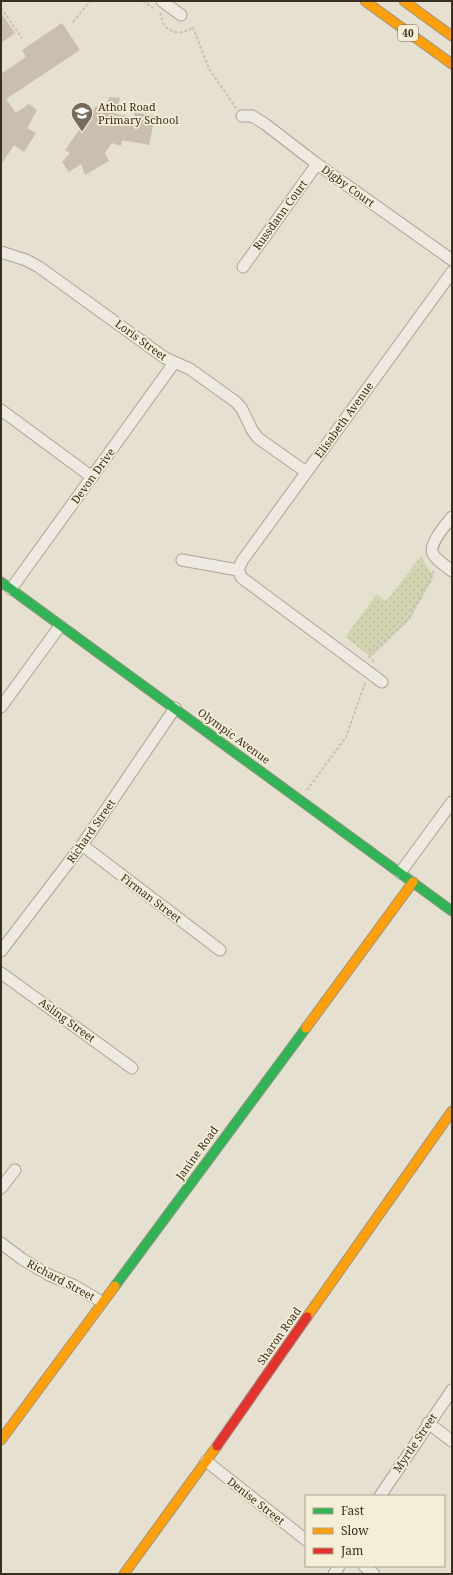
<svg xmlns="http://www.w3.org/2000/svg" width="453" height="1575" font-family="'Noto Serif',serif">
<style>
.grass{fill:url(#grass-dots)}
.building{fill:#c9beb0}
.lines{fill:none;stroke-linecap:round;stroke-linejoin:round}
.street-casing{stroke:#aaa598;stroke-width:13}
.fast-casing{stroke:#9a9488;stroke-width:11}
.slow-casing{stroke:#9a9488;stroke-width:11}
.jam-casing{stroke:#9a9488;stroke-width:11}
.path{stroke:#c6c1b8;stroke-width:2;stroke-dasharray:3 2;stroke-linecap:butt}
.street{stroke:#eeeae1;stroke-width:11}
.fast{stroke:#30b455;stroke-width:9}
.slow{stroke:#ff9f0a;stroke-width:9}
.jam{stroke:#e5322d;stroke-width:9}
.labels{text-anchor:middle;stroke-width:3.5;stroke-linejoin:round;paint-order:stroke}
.shield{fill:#f5eed6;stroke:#726857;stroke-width:1}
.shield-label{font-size:10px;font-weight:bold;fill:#3a2e20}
.poi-label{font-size:11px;fill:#3a2e20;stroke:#f5eed6;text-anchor:start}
.street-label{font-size:11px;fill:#3a2e20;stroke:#f5eed6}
</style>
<defs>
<pattern id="grass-dots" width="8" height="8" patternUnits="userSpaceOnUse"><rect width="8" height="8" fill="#d3d5b2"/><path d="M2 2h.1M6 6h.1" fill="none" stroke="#b6b799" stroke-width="1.8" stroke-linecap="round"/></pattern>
</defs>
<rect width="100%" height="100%" fill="#e5e0d0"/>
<path class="grass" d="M421,556L434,577L410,619L371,657L345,637L377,594L385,601L389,598Z"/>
<g class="building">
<path d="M1,13L15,33L1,43Z"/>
<path d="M62,23L80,50L6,99L16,113L29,104L37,110L27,128L36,133L24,152L14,145L1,165V74L26,57L22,50Z"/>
<path d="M110,97L120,98L116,114L133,117L135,112L155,116L149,145L122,140L121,146L112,143L105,153L109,161L85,175L81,164L69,172L62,162L70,153L65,150L96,106L101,110Z"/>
</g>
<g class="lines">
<g class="street-casing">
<g id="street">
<path d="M162,1L181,15"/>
<path d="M242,116H252L265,124L317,164L452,260"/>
<path d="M1,252L26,260L39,267L165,358L190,369L236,402L242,409L252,430L258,438L306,472"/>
<path d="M243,267L317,164"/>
<path d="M1,410L92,477"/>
<path d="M452,517C446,524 428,545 433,554C437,561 446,566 452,571"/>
<path d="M182,560L238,570L242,578L382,682"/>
<path d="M238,570L242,561L452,272"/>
<path d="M11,589L174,363"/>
<path d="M1,707L60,626"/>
<path d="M82,845L220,950"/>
<path d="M400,873L452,802"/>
<path d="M1,951L82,845L175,708"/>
<path d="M1,973L132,1068"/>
<path d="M1,1188L15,1170"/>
<path d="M1,1243L22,1259L49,1275L73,1285L102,1302"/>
<path d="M428,1423L452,1441"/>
<path d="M206,1461L306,1540"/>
<path d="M380,1496L452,1390"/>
<path d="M364,1566L374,1574"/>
<path d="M334,1574L339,1566"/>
</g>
</g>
<g class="fast-casing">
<g id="fast">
<path d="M1,582L452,911"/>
<path d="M115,1286L306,1028"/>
</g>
</g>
<g class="slow-casing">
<g id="slow">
<path d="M365,1L452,64"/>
<path d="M404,1L452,36"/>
<path d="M306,1028L413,882"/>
<path d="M307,1317L452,1111"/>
<path d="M1,1440L115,1286"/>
<path d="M124,1574L217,1446"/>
</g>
</g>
<g class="jam-casing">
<path id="jam" d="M217,1446L307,1317"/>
</g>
<g class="path">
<path d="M143,1L153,8"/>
<path d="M1,8L22,38"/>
<path d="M160,13C161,16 162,20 163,23C170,35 184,34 193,27L209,69L236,108"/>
<path d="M73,22L90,1"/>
<path d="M373,662V660L368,656L409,618L434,571"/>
<path d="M307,790L346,737L365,683"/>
</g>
<use href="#street" class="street"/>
<use href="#fast" class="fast"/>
<use href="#slow" class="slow"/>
<use href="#jam" class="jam"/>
</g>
<defs>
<g id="school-pin" transform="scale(1.15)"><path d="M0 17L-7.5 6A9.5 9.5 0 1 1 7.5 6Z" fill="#766c5e" stroke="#f5eed6"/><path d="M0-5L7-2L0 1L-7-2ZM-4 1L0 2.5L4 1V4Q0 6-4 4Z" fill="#fff"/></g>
</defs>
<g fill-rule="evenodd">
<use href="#school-pin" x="82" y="113"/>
</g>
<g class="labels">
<rect class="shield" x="398" y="25" width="20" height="16" rx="3"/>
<g class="shield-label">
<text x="408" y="37">40</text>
</g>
<g class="poi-label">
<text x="98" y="111">Athol Road<tspan x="98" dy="13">Primary School</tspan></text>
</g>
<g class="street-label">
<text transform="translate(348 186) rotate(36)" y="4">Digby Court</text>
<text transform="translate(280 215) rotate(-54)" y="4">Russdann Court</text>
<text transform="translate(141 340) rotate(36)" y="4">Loris Street</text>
<text transform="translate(344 420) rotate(-54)" y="4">Elisabeth Avenue</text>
<text transform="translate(93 476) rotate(-54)" y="4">Devon Drive</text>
<text transform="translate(234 736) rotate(36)" y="4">Olympic Avenue</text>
<text transform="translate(91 831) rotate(-55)" y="4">Richard Street</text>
<text transform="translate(151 898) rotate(37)" y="4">Firman Street</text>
<text transform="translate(67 1020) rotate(36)" y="4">Asling Street</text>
<text transform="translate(197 1153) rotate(-54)" y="4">Janine Road</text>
<text transform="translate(61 1280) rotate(28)" y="4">Richard Street</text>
<text transform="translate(279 1336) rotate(-55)" y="4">Sharon Road</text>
<text transform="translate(415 1443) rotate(-56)" y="4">Myrtle Street</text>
<text transform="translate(256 1501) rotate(38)" y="4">Denise Street</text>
</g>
</g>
<rect width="453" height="1575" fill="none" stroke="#3a2e20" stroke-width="4"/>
<rect x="305" y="1495" width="140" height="72" fill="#f5eed6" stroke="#aaa18d"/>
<rect x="313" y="1508" width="20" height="6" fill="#30b455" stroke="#aaa18d"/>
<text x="341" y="1515" font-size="12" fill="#3a2e20">Fast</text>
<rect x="313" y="1528" width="20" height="6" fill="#ff9f0a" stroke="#aaa18d"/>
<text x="341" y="1535" font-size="12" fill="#3a2e20">Slow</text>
<rect x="313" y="1548" width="20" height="6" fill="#e5322d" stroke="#aaa18d"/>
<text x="341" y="1555" font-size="12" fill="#3a2e20">Jam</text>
</svg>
